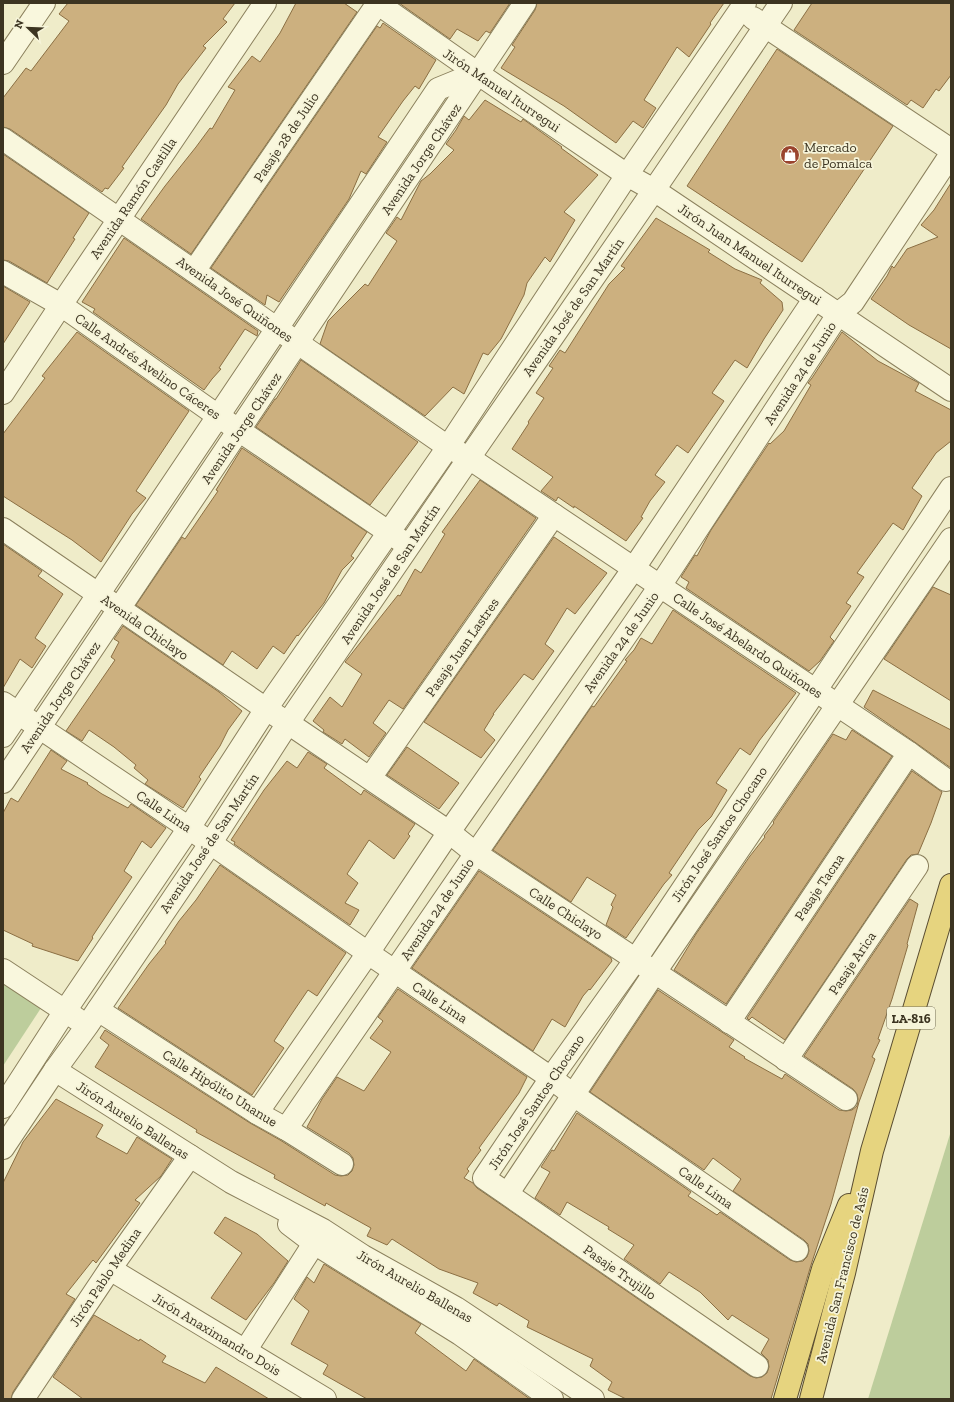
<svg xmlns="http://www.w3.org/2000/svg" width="954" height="1402" font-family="'Zilla Slab',serif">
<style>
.green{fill:#bdcd9c}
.building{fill:#ccb07f;stroke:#8b6f43}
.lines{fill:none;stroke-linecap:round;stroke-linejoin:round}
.minor-casing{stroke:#8b805d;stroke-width:24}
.trunk-casing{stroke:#5a4d31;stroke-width:24}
.minor{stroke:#f9f7dd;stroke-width:22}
.trunk{stroke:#e6d47f;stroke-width:22}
.labels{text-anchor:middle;stroke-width:3.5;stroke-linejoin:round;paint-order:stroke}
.shield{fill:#f6f4d9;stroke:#746e58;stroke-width:1}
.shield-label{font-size:13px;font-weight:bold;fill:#3c3421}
.street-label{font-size:14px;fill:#3c3421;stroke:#f6f4d9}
.poi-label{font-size:14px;fill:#3c3421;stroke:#f6f4d9;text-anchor:start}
</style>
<rect width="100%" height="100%" fill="#efecc9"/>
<g class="green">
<path d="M3,983L41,1008L3,1066Z"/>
<path d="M951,1131V1399H868Z"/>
</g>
<g class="building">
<path d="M68,3H235L223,19L227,22L203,46L206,48L178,84L166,105L122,167L124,168L108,189L105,188L102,192L10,129L3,127V98L26,68L31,71L69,21L59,14Z"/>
<path d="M296,3H344L357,12L191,254L141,219L165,186L196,147L210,128L212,129L235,90L228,87L252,56L260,62L280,33Z"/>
<path d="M399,3H510L490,33L486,31L478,41L457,29L450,39Z"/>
<path d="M537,3H724L710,23L711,24L689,57L677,47L644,100L656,108L643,128L633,121L616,143L564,106L501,68L515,47L512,45L535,10Z"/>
<path d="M812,3H951V75L939,91L936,89L923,108L911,100L907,105L794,30Z"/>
<path d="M383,23L436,60L419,89L415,86L403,101L378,137L387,142L366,174L361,171L349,199L279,302L267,295L265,305L211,268L377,26L380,28Z"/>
<path d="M777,49L893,126L802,262L687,186Z"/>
<path d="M485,100L521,122L523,119L562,147L561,148L598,175L564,212L575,220L550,262L545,257L527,283L524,295L501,339L488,355L483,353L464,394L453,387L425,416L320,344L328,321L365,284L368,286L397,241L386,233L397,217L401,220L421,181L430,174L454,150L446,144L456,130L464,116L469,120Z"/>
<path d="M3,154L89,213L73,238L75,239L47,283L9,261L3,260Z"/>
<path d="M951,183V349L909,325L871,299L887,276L892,266L894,268L907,249L938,237L921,225L934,210Z"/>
<path d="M656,218L710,250L708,252L735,269L762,280L760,283L782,302L783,310L764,339L747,368L735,360L712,393L724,401L688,453L677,445L655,475L665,482L650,501L641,517L643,518L626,541L574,506V508L558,497L556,501L541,491L553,477L512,449L529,423L528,422L544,398L536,393L553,368L549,366L560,350L565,353L609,284L625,268L621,266Z"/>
<path d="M124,238L258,331L257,336L245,329L219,368L221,369L212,379L204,390L93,312L95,309L82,302Z"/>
<path d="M3,286L30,302L3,344Z"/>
<path d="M77,332L189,411L136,491L146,498L132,514L101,562L72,540L3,496V434L45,378L42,376Z"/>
<path d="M842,332L878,361L919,383L915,391L951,410V441L936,453L912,488L922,496L903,530L893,523L857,573L864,577L846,603L851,606L830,637L834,641L820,661L809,671L686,588L689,582L681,577L695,555L697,556L711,530L769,443L770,444L784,431L811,385L808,383L812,378Z"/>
<path d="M301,360L418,442L370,505L256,427L275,399H276Z"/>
<path d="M242,448L367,532L351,556L354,558L342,570L324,603L298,636L297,635L284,654L273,646L257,669L232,651L223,665L136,605L182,537L185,539L218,491L216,490Z"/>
<path d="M480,480L536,518L403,709L389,700L373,723L386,733L369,757L345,739L342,744L323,732L324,730L313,721L330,697L342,707L362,674L345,662L398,595L400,596L415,569L421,573L445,534L442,532Z"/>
<path d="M554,537L607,573L575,614L567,608L545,644L554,651L533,680L524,674L493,714H494L484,730L495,740L481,758L424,722Z"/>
<path d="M3,544L42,571L38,576L63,594L35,638L46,646L32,668L20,659L3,688Z"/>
<path d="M933,587L951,595V701L884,659Z"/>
<path d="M673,610L796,693L759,741L750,755L740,748L716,783L727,790L711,817L698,830L669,873L672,875L664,884L626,938L606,925L613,907L611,905L616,895L587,877L571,902L493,850L592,706L594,707L627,661L625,660L634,650L641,638L652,644Z"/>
<path d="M123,626L219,692L242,711L228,730L220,746L199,777L201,779L183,808L145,784L148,780L134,768L136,765L114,747L89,730L82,741L66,731L115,660L111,657L119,642L114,639Z"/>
<path d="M873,690L951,730V768L916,743L864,707Z"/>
<path d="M852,730L892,756L726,1004L674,970L696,934L750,856L765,837L764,836L774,823L773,822L833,734L846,740Z"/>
<path d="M407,747L459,783L439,809L387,775Z"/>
<path d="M51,750L67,761L61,769L88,783L87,784L102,794L128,808L131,804L166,828L151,848L142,841L124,871L132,877L92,937L93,938L78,961L32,946L33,944L3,930V813L11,798L18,802Z"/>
<path d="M308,752L327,764L324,768L361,795L364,790L415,824L408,834L410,836L394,859L369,840L347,874L358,883L345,903L359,910L350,925L234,844L235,842L231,840L264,790L287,761L297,768Z"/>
<path d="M912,771L942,792L931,823L918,854L911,855L907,859L785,1040L752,1017L749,1020L747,1018Z"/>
<path d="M220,865L346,953L317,996L308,990L291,1015L274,1041L284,1048L252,1095L118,1008L149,964L166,943L165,942L179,921L196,900Z"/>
<path d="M479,871L611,958L612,961L590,990L589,989L583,996L565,1027L552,1019L533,1051L412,968Z"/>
<path d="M910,899L918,904L907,944L908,945L892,999L878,1039L880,1040L872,1057L875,1059L859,1102L831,1204L811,1265L771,1399H626L608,1390L612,1382L590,1366L593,1359L527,1327L529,1321L499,1303L497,1306L473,1293L478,1283L439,1269L392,1239L387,1245L367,1236L371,1228L326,1203L325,1206L274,1178L275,1175L196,1132L197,1130L95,1067L109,1045L100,1038L105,1030L250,1123L280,1140L335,1175L341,1176L348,1175L352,1171L354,1165L353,1158L349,1153L307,1127L322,1099L337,1077L364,1091L391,1052L370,1038L383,1021L378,1017L398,989L527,1077L519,1093L479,1148L481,1150L467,1169L469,1171L464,1178L473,1183L477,1188L750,1376L756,1378L762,1377L767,1373L769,1367L768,1360L761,1353L769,1339L732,1315L728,1320L700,1292L669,1272L660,1284L624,1259L634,1245L608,1229L609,1227L567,1202L560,1215L535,1198L550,1172L541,1167L552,1150L554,1151L577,1113L691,1192L688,1196L717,1215L720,1212L790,1260L796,1262L803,1261L807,1257L809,1251L808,1244L804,1240L733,1191L741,1179L713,1158L704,1170L590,1092L658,990L734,1040L729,1047L745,1057L744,1058L782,1079L785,1074L839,1110L846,1111L852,1110L857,1106L858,1099L857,1094L853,1089L804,1056Z"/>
<path d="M56,1099L103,1125L96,1137L127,1154L137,1137L172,1159L161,1176L135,1200L140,1203L96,1263L93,1260L66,1294L75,1299L13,1392L11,1399H3V1183L23,1142Z"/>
<path d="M225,1217L257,1234L288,1261L274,1283L246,1320L211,1298L242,1253L214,1233Z"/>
<path d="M324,1264L421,1324L415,1333L466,1371L474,1359L530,1399H367L323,1374L328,1365L291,1344L309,1311L294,1299L307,1277L314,1283Z"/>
<path d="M94,1315L139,1341L140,1339L166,1356L162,1362L205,1383L216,1367L269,1399H83L53,1377Z"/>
</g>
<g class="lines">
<g class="minor-casing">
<g id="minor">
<path d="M377,3L477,73L627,175L654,190L951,390"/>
<path d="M753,18L951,150"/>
<path d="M3,63L44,3"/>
<path d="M3,139L448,447L469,458L909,753L946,780"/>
<path d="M194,271L378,3"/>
<path d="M3,272L61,305L218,416L400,540"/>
<path d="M3,393L61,305L265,3"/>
<path d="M3,529L266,709L288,723L449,832L475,853L846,1099"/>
<path d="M3,703L189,828L368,953L551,1078L572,1094L797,1250"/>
<path d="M3,736L438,89L477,73"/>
<path d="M370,778L554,515"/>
<path d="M3,782L525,3"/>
<path d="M3,970L77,1019"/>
<path d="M98,1010L257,1113L286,1129L342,1164"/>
<path d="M729,1022L909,753"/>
<path d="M786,1060L917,866"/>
<path d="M55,1070L231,1182L323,1230L363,1256L456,1308L593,1399"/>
<path d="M3,1107L65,1011L189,828L266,709L448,447L627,175L745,3"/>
<path d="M257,1113L368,953L449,832L634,568L815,298"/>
<path d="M286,1129L660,586L839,313L853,302L951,154"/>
<path d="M3,1148L55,1070L87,1026L210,844L288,723L469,458L654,190L781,3"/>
<path d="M508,1193L655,972L951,539"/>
<path d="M289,1224L314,1243L460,1334L552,1399"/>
<path d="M110,1269L325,1399"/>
<path d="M245,1351L322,1231"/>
<path d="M757,1366L484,1178L551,1078L636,959L951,488"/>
<path d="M23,1399L110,1269L190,1156"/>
</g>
</g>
<g class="trunk-casing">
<g id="trunk">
<path d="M785,1399L823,1269L849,1205"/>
<path d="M811,1399L844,1273L872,1151L951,885"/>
</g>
</g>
<use href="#minor" class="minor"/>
<use href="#trunk" class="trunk"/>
</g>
<defs>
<g id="shop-disc" transform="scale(1)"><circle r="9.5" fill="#9a442e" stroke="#f6f4d9"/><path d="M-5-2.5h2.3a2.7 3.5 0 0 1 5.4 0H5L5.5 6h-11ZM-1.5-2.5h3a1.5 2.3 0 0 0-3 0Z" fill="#fff"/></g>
</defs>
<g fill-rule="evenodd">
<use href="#shop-disc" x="790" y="155"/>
</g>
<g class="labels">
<rect class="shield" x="887" y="1007" width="48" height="22" rx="3"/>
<g class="shield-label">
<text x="911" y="1023">LA-816</text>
</g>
<g class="street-label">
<text transform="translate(502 90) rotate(34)" y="5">Jirón Manuel Iturregui</text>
<text transform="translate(286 137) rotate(-56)" y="5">Pasaje 28 de Julio</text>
<text transform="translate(421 159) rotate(-56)" y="5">Avenida Jorge Chávez</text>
<text transform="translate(133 198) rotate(-56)" y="5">Avenida Ramón Castilla</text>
<text transform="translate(750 254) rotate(34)" y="5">Jirón Juan Manuel Iturregui</text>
<text transform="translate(235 299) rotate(35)" y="5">Avenida José Quiñones</text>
<text transform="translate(573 307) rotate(-55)" y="5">Avenida José de San Martín</text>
<text transform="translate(148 366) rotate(35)" y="5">Calle Andrés Avelino Cáceres</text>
<text transform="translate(800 373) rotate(-57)" y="5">Avenida 24 de Junio</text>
<text transform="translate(241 428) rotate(-56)" y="5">Avenida Jorge Chávez</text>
<text transform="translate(390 574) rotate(-56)" y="5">Avenida José de San Martín</text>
<text transform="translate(145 627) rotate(35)" y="5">Avenida Chiclayo</text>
<text transform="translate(621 642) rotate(-55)" y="5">Avenida 24 de Junio</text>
<text transform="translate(748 645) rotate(34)" y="5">Calle José Abelardo Quiñones</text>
<text transform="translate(462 647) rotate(-55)" y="5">Pasaje Juan Lastres</text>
<text transform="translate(60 697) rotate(-56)" y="5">Avenida Jorge Chávez</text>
<text transform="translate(164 811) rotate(34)" y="5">Calle Lima</text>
<text transform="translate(719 834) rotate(-56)" y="5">Jirón José Santos Chocano</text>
<text transform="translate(209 843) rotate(-56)" y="5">Avenida José de San Martín</text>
<text transform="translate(819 887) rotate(-56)" y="5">Pasaje Tacna</text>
<text transform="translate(437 909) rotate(-56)" y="5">Avenida 24 de Junio</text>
<text transform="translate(566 913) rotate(33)" y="5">Calle Chiclayo</text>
<text transform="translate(852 963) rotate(-56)" y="5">Pasaje Arica</text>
<text transform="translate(440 1002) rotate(34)" y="5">Calle Lima</text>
<text transform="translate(220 1088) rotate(32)" y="5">Calle Hipólito Unanue</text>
<text transform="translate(536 1102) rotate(-56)" y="5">Jirón José Santos Chocano</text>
<text transform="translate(133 1120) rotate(33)" y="5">Jirón Aurelio Ballenas</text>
<text transform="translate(706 1187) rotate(35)" y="5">Calle Lima</text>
<text transform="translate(620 1272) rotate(35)" y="5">Pasaje Trujillo</text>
<text transform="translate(842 1275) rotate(-76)" y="5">Avenida San Francisco de Asís</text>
<text transform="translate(105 1277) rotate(-56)" y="5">Jirón Pablo Medina</text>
<text transform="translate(415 1286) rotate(30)" y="5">Jirón Aurelio Ballenas</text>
<text transform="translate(217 1334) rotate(31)" y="5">Jirón Anaximandro Dois</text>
</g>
<g class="poi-label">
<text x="804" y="152">Mercado<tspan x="804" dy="16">de Pomalca</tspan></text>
</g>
</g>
<rect width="954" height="1402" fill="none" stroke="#3c3421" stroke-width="8"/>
<g transform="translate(28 28) rotate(293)" stroke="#f6f4d9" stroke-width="3" paint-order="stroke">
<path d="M0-3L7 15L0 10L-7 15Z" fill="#3c3421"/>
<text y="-6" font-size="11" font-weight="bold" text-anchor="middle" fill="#3c3421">N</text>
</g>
</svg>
